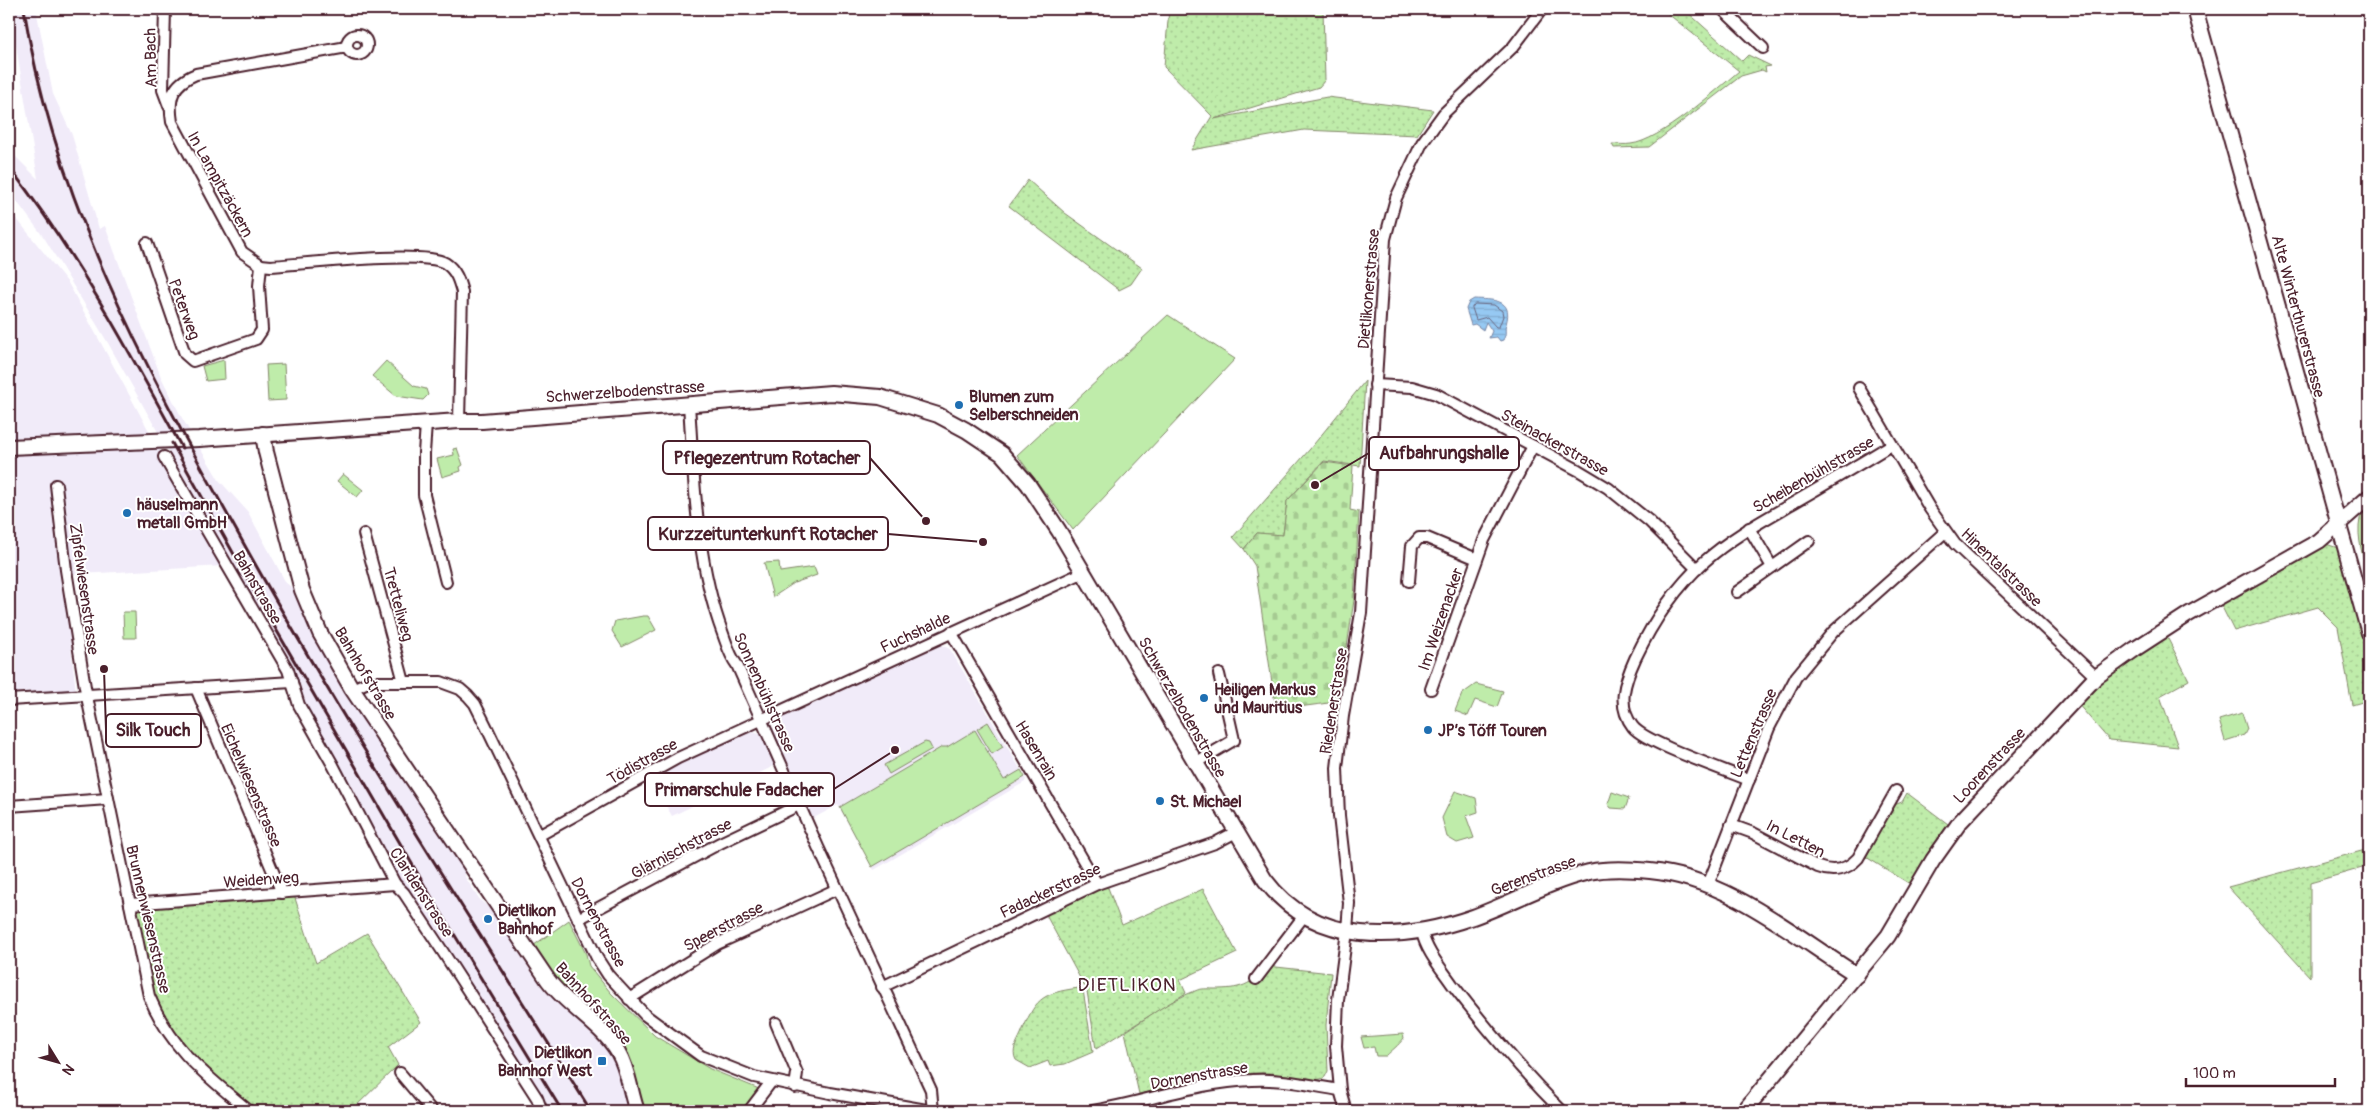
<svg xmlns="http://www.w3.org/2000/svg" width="2378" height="1120" font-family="Pangolin,sans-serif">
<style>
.built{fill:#f1ebf9}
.grass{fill:url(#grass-dots);stroke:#84866a}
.forest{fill:url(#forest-firs);stroke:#84866a}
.cemetery{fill:url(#cemetery-stones);stroke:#84866a}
.green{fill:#bfecaa;stroke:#84866a}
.water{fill:url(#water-rules);stroke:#7885a3}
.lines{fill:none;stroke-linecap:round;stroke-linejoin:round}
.shore{stroke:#68637b;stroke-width:1}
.street-casing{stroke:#4a1f2b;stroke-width:14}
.secondary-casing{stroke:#4a1f2b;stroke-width:18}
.street{stroke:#fff;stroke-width:10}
.secondary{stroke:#fff;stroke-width:14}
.rail{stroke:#4a1f2b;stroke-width:3}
.poi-dot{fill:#1f6fb2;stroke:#fff;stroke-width:2}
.labels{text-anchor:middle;stroke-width:4;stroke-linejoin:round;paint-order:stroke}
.street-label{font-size:16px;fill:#4a1f2b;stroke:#fff}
.poi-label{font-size:16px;font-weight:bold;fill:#4a1f2b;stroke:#fff;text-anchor:start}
.quarter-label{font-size:19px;letter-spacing:1px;fill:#4a1f2b;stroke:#fff}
.leader{fill:none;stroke:#4a1f2b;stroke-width:2}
.callout-dot{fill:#4a1f2b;stroke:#fff;stroke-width:2}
.callout{fill:#fff;stroke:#4a1f2b;stroke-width:2}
.callout-label{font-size:18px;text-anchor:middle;font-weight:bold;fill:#4a1f2b}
</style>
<defs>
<pattern id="grass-dots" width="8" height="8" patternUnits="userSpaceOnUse" patternTransform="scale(1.25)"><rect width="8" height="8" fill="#bfecaa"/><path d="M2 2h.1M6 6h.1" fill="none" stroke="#a6ca92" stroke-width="1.8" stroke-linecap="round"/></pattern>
<pattern id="forest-firs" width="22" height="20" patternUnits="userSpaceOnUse" patternTransform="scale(1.25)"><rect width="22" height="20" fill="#bfecaa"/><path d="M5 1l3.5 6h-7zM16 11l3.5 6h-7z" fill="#a6ca92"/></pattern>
<pattern id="cemetery-stones" width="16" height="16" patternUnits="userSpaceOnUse" patternTransform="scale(1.25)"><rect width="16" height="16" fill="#bfecaa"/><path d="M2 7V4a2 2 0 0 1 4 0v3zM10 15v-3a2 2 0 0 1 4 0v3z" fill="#a6ca92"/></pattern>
<pattern id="water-rules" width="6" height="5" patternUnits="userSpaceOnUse" patternTransform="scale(1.25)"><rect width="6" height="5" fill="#96c9f3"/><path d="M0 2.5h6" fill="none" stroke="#83acd0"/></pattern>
</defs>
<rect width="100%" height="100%" fill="#fff"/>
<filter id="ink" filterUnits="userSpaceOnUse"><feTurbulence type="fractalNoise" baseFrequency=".02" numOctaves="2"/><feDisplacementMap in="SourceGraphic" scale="10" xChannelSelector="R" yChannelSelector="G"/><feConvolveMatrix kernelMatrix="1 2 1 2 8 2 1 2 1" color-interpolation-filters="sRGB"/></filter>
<g filter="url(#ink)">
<g class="built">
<path d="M10,9H36L53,94L72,135L99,229L105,226L161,377L182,418L219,480L248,512L286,583L297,591L347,692L465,868V877L480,900L488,907L533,974L537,975L551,994L568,1011L608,1047L620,1069L631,1111H551L391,868L328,745L301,699V687L108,343L45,239L9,191V150L38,179Z"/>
<path d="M9,209L68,283L223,566L63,575L76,692L9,694Z"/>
<path d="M941,645L950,649L1026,779L1025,782L874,870L838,805L812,819L773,729L778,720Z"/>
<path d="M752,732L763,735L776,765L672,816L651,780L685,761Z"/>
</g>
<g class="grass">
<path d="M1169,9H1323L1325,80L1319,87L1214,119L1327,97L1433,110L1417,135L1304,130L1191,150L1212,116L1164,67Z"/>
<path d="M1662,9H1684L1742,61L1748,55L1771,66L1765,67L1766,72L1762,70L1741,76L1649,147L1614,148L1612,144C1618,144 1625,145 1631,144C1660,141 1715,91 1739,71Z"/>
<path d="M1028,180L1065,213L1142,268L1131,284L1119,290L1009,206Z"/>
<path d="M1365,381L1360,466L1324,461L1287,501L1283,535L1257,533L1244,549L1233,537L1310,449Z"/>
<path d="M2326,544L2338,548L2341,554L2369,650V700L2352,705L2338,627L2318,607L2234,631L2220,603Z"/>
<path d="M2166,635L2189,680L2160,696L2178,747L2109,740L2077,703L2100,680Z"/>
<path d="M1907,793L1948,824L1910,884L1866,857L1894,805L1902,802Z"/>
<path d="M2369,849V866L2310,883V977L2228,887Z"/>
<path d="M1107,885L1122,925L1203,889L1237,953L1180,980L1186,993L1096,1049L1087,991L1047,917L1048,911Z"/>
<path d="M293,892L316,963L367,933L421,1022L388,1047L398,1065L351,1111H249L201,1071L157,1015L130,904Z"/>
<path d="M1267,966L1331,973L1326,1025L1328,1071L1325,1077C1314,1085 1283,1074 1269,1073C1225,1072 1181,1086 1139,1094L1125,1032C1147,1018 1170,1000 1195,991C1201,988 1208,989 1214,989C1240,989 1251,986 1267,966Z"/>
<path d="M1079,988L1083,990L1093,1052L1065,1064L1050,1066L1048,1061L1030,1068L1016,1060C1011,1051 1017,1043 1021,1034C1035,1000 1040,993 1079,988Z"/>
</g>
<path class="forest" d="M2369,506V578C2364,560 2356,538 2360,519C2361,514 2366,510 2369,506Z"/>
<path class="cemetery" d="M1324,462L1353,466L1350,510L1359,512L1354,600L1346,653L1336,702L1276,710L1255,566L1244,549L1257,533L1283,535L1287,501Z"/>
<g class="green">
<path d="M1168,315L1235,359L1073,530L1017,455Z"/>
<path d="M224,360L225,379L206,381L202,366Z"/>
<path d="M386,361L414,386L426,389L428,395L423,400L396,396L372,376Z"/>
<path d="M284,364L286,400L268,401L266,365Z"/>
<path d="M457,448L463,465L460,467L461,471L442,477L437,459L454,455L453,449Z"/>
<path d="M343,474L363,490L357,497L337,481Z"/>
<path d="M779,562L780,572L814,567L817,575L794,583L773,597L764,563Z"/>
<path d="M123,612H135L136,638H124Z"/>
<path d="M643,616H648L656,630L622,647L612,631L615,621Z"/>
<path d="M1476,684L1503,691L1497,707L1475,700L1468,716L1455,711L1462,694Z"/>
<path d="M2242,713L2247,729L2244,735L2225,741L2219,720Z"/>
<path d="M988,722L1003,747L992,754L977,729Z"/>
<path d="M975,730L1004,780L1021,770L1025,777L872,867L840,807L942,747H947Z"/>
<path d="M925,742L929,743L932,749L889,774L884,765Z"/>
<path d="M1455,791L1476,798L1478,812L1466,816L1474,838L1457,843L1447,837L1442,818Z"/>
<path d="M1612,792L1629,798L1625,809L1611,808L1608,804Z"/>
<path d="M569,920L586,954L589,966L611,993L655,1036L710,1069L759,1089L741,1111H644L626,1059L564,995L530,948Z"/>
<path d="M1403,1034L1404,1038C1398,1046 1392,1050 1386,1056H1376L1374,1047L1364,1048L1361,1037Z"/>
</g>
<path class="water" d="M1474,299C1492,300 1514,298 1506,324C1504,330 1507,334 1503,340L1500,341L1497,337L1489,338L1492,331L1486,322L1483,330L1475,324L1471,325L1466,309L1469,302Z"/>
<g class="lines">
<path class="shore" d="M1475,304L1494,305L1502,311L1503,316L1499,327H1496L1487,317L1476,320L1472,308Z"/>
<g class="street-casing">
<g id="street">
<path d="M165,9L163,90L169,106"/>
<path d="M1722,9L1763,48"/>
<circle cx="357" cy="45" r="10"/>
<path d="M347,47L196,74C172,84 168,98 172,122L242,252L261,265L271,266C303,264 423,250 445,263C456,270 459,281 462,292L459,421"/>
<path d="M147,243L185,354L193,361L256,339L262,330L259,286L261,265"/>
<path d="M1375,385L1412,387L1436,394L1578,470L1608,488L1649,521L1697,569"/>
<path d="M1859,388L1930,509L1955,544L2096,677"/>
<path d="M689,404C694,481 696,562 723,634C727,645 730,656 737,665L818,847L931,1090L933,1111"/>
<path d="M426,424L424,453V495L446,582"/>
<path d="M164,457L288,670L299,705L333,765L395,884L404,893L443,952L537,1098L540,1106L539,1111"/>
<path d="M56,485L66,570L85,687L149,996C172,1051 205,1074 249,1111"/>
<path d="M1749,528L1772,567"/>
<path d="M364,534L404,682"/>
<path d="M1409,581L1412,546L1419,538H1427L1477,559"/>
<path d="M1737,592L1809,541"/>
<path d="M951,632L1097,884"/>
<path d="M196,688L282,893"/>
<path d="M352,689L368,682H441L460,689L468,696L475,704L486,726L597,958L608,975L645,1015L701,1056L754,1077L830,1093L932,1111"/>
<path d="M1431,689L1484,540L1533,446"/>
<path d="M9,700L292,682"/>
<path d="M1195,763L1234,740L1219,674"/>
<path d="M1749,780C1725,770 1646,743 1633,727C1616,705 1625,681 1635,659C1652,623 1675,588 1705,561C1732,537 1762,521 1793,503C1826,484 1858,465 1891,445"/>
<path d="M9,806L108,799"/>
<path d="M1731,825L1753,833L1818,867C1833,873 1847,870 1858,858L1896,791"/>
<path d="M540,835L678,758L1082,573"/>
<path d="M1708,885L1769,728L1796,677L1833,632L1945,532"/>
<path d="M130,904L395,884"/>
<path d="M578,919L720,843L799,805"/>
<path d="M1422,932C1426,951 1441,968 1452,984C1486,1028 1523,1072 1562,1111"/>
<path d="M1256,979L1303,917"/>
<path d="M882,987L1097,884L1215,843L1236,832"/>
<path d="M629,999L717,944L837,889"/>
<path d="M776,1023L797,1073L795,1087"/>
<path d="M400,1073L432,1111"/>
<path d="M749,1111L771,1082"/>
<path d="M1093,1111C1146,1102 1198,1082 1252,1080C1282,1078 1312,1086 1340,1090"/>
<path d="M1346,1111L1340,1090L1336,1046L1338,1000L1347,931L1349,903L1339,816L1337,768L1343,716L1361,613L1385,239L1396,198L1422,143L1444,113L1513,47L1542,9"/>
</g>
</g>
<g class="secondary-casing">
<g id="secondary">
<path d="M2195,9L2369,633"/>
<path d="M263,434L266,452L302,590L320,633L352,689L548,980C568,1007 600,1023 618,1052C629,1071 630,1092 637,1111"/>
<path d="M9,447L199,439L459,421H482L831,393L880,397L938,415L966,430L1002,454L1028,484L1059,531L1265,880C1315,947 1401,942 1473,917C1512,903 1548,882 1589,872C1608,868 1630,869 1650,871C1728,878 1793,935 1857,975"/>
<path d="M1744,1111L1888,936L1933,860L1960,822L2096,677L2135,649L2189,614L2319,541L2369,497"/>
</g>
</g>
<use href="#street" class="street"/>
<use href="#secondary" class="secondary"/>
<g class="rail">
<path d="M24,9C54,197 143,364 235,528C345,727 470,918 591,1111"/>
<path d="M9,167C77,254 129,351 182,448"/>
<path d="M172,443L270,619L426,888L562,1111"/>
</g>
</g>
</g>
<g class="poi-dot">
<circle cx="959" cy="405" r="5"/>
<circle cx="127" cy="513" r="5"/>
<circle cx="1204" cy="698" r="5"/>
<circle cx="1428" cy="730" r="5"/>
<circle cx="1160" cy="801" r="5"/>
<circle cx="488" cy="919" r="5"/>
<rect x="597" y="1056" width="10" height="10" rx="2.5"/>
</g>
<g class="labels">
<g class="street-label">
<text transform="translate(150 58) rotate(-91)" y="6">Am Bach</text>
<text transform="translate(221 184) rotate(61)" y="6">In Lampitzäckern</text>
<text transform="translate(1368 289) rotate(-85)" y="6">Dietlikonerstrasse</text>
<text transform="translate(185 309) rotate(70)" y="6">Peterweg</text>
<text transform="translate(2299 316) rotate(75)" y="6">Alte Winterthurerstrasse</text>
<text transform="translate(625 391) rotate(-4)" y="6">Schwerzelbodenstrasse</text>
<text transform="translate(1555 442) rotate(29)" y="6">Steinackerstrasse</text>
<text transform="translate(1813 474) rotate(-30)" y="6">Scheibenbühlstrasse</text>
<text transform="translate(2002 567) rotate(44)" y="6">Hinentalstrasse</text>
<text transform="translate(258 587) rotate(60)" y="6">Bahnstrasse</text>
<text transform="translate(85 589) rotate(82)" y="6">Zipfelwiesenstrasse</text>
<text transform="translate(399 604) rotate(75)" y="6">Tretteliweg</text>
<text transform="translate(1440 619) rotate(-71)" y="6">Im Weizenacker</text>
<text transform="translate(915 632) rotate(-25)" y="6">Fuchshalde</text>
<text transform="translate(366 673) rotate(59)" y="6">Bahnhofstrasse</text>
<text transform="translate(765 692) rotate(66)" y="6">Sonnenbühlstrasse</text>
<text transform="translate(1333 701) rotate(-81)" y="6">Riedenerstrasse</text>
<text transform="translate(1183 707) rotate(60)" y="6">Schwerzelbodenstrasse</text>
<text transform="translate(1753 733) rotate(-67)" y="6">Lettenstrasse</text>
<text transform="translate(1037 750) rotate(59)" y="6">Hasenrain</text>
<text transform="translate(642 761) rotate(-29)" y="6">Tödistrasse</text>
<text transform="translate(1989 765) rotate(-47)" y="6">Loorenstrasse</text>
<text transform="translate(252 785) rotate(67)" y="6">Eichelwiesenstrasse</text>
<text transform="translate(1796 838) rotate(27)" y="6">In Letten</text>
<text transform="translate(681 848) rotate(-28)" y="6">Glärnischstrasse</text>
<text transform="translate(1533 875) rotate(-20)" y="6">Gerenstrasse</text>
<text transform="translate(261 879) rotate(-4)" y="6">Weidenweg</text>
<text transform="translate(1050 890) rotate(-25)" y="6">Fadackerstrasse</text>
<text transform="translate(422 892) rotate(57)" y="6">Claridenstrasse</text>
<text transform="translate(149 919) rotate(77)" y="6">Brunnenwiesenstrasse</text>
<text transform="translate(599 922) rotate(62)" y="6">Dornenstrasse</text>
<text transform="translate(723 926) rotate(-28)" y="6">Speerstrasse</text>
<text transform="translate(594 1003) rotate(48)" y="6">Bahnhofstrasse</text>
<text transform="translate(1199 1075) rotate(-10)" y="6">Dornenstrasse</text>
</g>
<g class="poi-label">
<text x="969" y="402">Blumen zum<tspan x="969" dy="18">Selberschneiden</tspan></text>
<text x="137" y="510">häuselmann<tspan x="137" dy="18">metall GmbH</tspan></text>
<text x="1214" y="695">Heiligen Markus<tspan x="1214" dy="18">und Mauritius</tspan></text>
<text x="1438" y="736">JP’s Töff Touren</text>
<text x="1170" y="807">St. Michael</text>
<text x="498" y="916">Dietlikon<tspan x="498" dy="18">Bahnhof</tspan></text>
<text x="592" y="1058" text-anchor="end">Dietlikon<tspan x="592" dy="18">Bahnhof West</tspan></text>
</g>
<g class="quarter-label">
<text x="1127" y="991">DIETLIKON</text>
</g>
</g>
<path class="leader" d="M1315 485L1369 453M926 521L870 458M983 542L888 534M104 669L106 730M895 750L834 789"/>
<g class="callout-dot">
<circle cx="1315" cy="485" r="5"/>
<circle cx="926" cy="521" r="5"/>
<circle cx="983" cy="542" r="5"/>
<circle cx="104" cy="669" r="5"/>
<circle cx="895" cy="750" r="5"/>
</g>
<g class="callout">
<rect x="1369" y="437" width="150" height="33" rx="5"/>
<rect x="663" y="441" width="207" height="33" rx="5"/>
<rect x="648" y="517" width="240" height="33" rx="5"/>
<rect x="106" y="714" width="95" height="33" rx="5"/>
<rect x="645" y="773" width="189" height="33" rx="5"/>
</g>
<g class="callout-label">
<text x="1444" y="459">Aufbahrungshalle</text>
<text x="767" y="464">Pflegezentrum Rotacher</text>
<text x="768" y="540">Kurzzeitunterkunft Rotacher</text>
<text x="153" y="736">Silk Touch</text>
<text x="739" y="796">Primarschule Fadacher</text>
</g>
<rect width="2378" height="1120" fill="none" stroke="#fff" stroke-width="30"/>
<rect x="15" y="15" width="2348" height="1090" fill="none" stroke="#4a1f2b" stroke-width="2" filter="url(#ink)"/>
<g transform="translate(58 1062) rotate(127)" stroke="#ffffff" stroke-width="4" paint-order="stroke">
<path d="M0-4L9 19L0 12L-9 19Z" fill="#4a1f2b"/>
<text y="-8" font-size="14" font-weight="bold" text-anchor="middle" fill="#4a1f2b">N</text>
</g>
<path d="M2186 1078v8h149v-8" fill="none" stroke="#4a1f2b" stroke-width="2.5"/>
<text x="2193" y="1078" font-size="15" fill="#4a1f2b" stroke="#ffffff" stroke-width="4" paint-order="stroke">100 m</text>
</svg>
